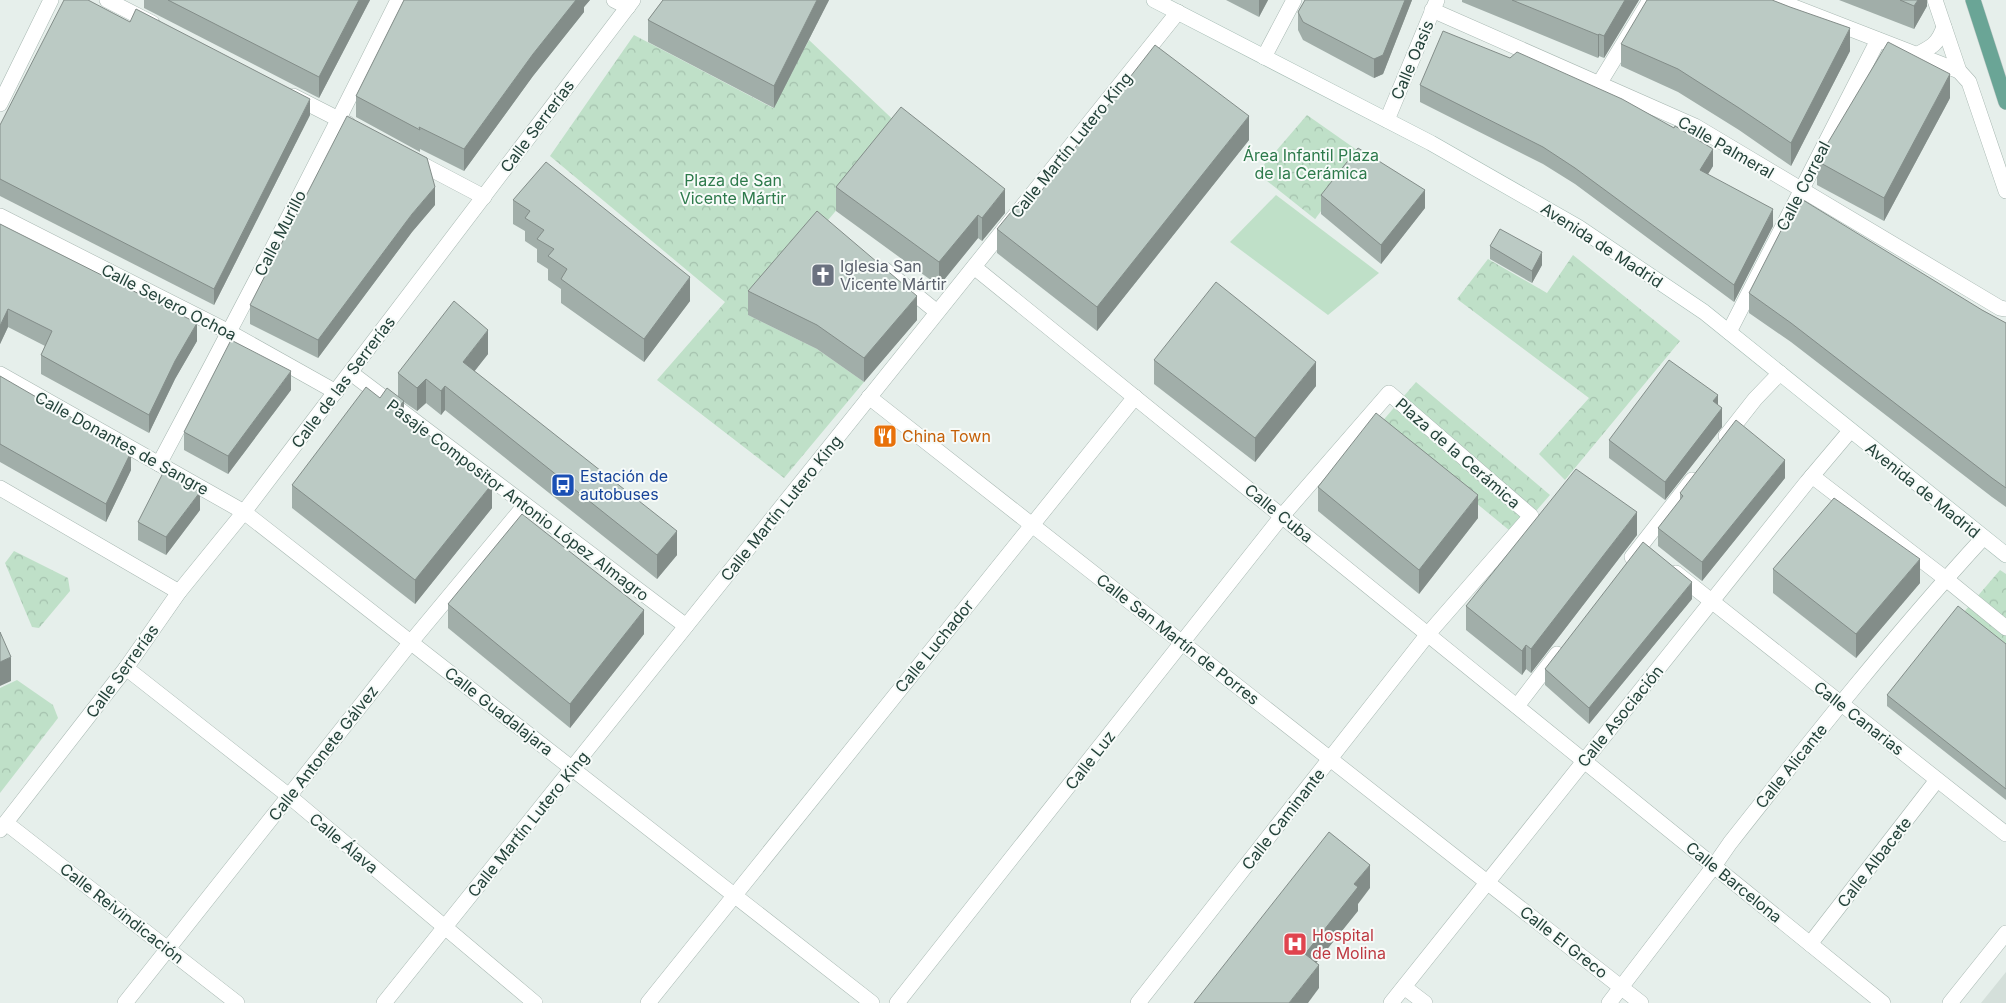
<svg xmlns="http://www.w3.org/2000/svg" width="2006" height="1003" font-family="Inter,sans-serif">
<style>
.built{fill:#d4dfda}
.grass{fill:#bfe0c8}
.park{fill:url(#park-crowns)}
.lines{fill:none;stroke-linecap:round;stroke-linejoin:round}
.street-casing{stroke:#a8b8b2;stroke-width:16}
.secondary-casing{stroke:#a4bbb3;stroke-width:16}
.primary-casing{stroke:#c2cac8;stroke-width:16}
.street{stroke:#fff;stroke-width:15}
.secondary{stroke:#fff;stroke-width:15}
.primary{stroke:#6aa596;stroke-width:15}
.wall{fill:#a1aea9}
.shaded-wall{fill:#838d89}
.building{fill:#bbcac4;stroke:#838d89}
.labels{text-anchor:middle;stroke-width:4;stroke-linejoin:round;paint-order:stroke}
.street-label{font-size:16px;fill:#24423a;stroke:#f7fbf9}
.park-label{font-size:16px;fill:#2d7a4b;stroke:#f7fbf9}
.worship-label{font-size:16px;fill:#5b616d;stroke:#f7fbf9;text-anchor:start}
.food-label{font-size:16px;fill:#c56008;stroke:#f7fbf9;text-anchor:start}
.transit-label{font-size:16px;fill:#164399;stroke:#f7fbf9;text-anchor:start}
.health-label{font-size:16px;fill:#be3a42;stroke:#f7fbf9;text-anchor:start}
</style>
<defs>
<pattern id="park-crowns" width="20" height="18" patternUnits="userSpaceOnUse" patternTransform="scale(1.25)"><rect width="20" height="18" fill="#bfe0c8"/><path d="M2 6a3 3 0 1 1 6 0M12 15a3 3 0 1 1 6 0" fill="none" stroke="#a4c1ad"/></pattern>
</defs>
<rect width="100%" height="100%" fill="#e6efeb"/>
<path class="built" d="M2006,972V1003H1981Z"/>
<path class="grass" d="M1276,195L1379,273L1328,315L1230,242Z"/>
<g class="park">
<path d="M634,35L773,108L809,40L904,130L748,315L817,349L864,382L784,478L657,380L725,302L550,156Z"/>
<path d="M1307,115L1364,155L1315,219L1257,173Z"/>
<path d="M1573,255L1680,341L1565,480L1539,454L1589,398L1457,299L1488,259L1547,293Z"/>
<path d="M1416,382L1550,495L1515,535L1380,424Z"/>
<path d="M14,551L68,578L70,591L39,628L32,627L5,563Z"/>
<path d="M2000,570L2006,574V645L1964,612Z"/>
<path d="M17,680L53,705L58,718L0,793V688Z"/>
</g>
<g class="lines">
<g class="street-casing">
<g id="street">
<path d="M107,0L152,23"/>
<path d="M614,0L628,7"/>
<path d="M1776,0L1959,71"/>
<path d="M1935,0L1959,71L1969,82L2006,191"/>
<path d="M1432,10L1695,126L2000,308L2006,309"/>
<path d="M1916,55C1932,47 1938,44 1944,27"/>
<path d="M1264,57L1294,0"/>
<path d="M1599,84L1650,0"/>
<path d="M293,96L348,124"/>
<path d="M0,104L51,0"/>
<path d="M1387,120L1437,0"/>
<path d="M412,159L484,197"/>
<path d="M0,216L229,332L336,392"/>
<path d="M974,267L1883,1003"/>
<path d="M884,269L937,312"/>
<path d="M1729,332L1878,40"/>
<path d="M351,373L686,626"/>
<path d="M0,374L244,512L872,1003"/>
<path d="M869,397L1641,1003"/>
<path d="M1726,436L1755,399L1780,373"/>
<path d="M159,464C241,311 321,156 398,0"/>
<path d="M1812,476L1946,579L2006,628"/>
<path d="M0,488L179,592"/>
<path d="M1632,557L1692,480"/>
<path d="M1676,573L2006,834"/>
<path d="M126,668L289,796L535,1003"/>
<path d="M1517,706L1557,654"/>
<path d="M6,823L237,1003"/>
<path d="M0,830L126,668L179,592L244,512L633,0"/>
<path d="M1810,944L1937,780"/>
<path d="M1404,987L1425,1003"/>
<path d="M125,1003L411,642L525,505"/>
<path d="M384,1003L1178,12"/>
<path d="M648,1003L1135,397"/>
<path d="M897,1003L1282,516L1389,393L1531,516L1428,634L1138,1003"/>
<path d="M1391,1003L1807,482L1850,431"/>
<path d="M1609,1003L1714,866L1730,843C1812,739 1894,635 1983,538"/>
<path d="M1950,1003L2006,933"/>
</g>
</g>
<g class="secondary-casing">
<path id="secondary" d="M1154,0L1431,143L1578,227L1704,312L2006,555"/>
</g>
<g class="primary-casing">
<path id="primary" d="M1973,0L2006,102"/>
</g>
<use href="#street" class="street"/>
<use href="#secondary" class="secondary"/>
<use href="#primary" class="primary"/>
</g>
<g class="wall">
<path d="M144,0H370L319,98L144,8Z"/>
<path d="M404,0H590L584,7V12L533,76L464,171L420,149V152L356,117V96Z"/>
<path d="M663,0H829L774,108L648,42V20Z"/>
<path d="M1226,0H1268L1259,17Z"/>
<path d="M1305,0H1412L1383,74L1374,78L1303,40L1298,30V12Z"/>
<path d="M1462,0H1639L1604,58L1599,56L1598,58L1462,2Z"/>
<path d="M1839,0H1927V6L1914,29Z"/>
<path d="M1621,44L1850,51L1791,166L1739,130L1678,92L1621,66Z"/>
<path d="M1420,85L1674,128L1713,166L1708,174L1773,226L1734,302L1575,184L1543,164L1420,102Z"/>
<path d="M1950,98L1884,221L1817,185V161Z"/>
<path d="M310,115L214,305L0,196V125Z"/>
<path d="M1249,140L1097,331L997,253V229L1028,208Z"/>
<path d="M836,187L1005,213L982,241L978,238L939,286L836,211Z"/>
<path d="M1321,195L1425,208L1381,264L1321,214Z"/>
<path d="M513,200L690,301L644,362L561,303V289L548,280V269L537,262V249L525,241V231L513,224Z"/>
<path d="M435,205L412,232L318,358L250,324V305Z"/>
<path d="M0,224L197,341L175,379L149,433L41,374V355L45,346L8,327L0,344Z"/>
<path d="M1490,246L1542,265L1532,283L1490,259Z"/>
<path d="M748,291L917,320L864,382L817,349L748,315Z"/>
<path d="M1749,293L1982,310L2006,323V507L1992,497L1791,342L1749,313Z"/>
<path d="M488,354L474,371L677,555L657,579L445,410L441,415L426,403L417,411L404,402V417L492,508L415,604L292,508V485L380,398L398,397V373Z"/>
<path d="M1154,360L1316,386L1255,462L1154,384Z"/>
<path d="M0,376L131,470L106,522L0,462Z"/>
<path d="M291,390L228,474L184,450V432Z"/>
<path d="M1718,405L1722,427L1665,500L1609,458V440Z"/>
<path d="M1785,478L1702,581L1658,546V528L1680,501V493Z"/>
<path d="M1318,487L1478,518L1419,594L1318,511Z"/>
<path d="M200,510L166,555L138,540V522Z"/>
<path d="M1637,535L1531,673L1526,669L1522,675L1466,630V606Z"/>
<path d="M1773,569L1920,583L1856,658L1773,593Z"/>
<path d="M1692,599L1589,724L1545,685V669Z"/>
<path d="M448,604L644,634L570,728L448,628Z"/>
<path d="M2006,644V800L1887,706V695Z"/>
</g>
<g class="shaded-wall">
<path d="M359,0H370L319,98V77Z"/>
<path d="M576,0H590L584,7V12L533,76L464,171V149L533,54Z"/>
<path d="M817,0H829L774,108V86Z"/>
<path d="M1259,0H1268L1259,17Z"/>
<path d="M1405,0H1412L1383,74L1374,78V59Z"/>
<path d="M1625,0H1639L1604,58V36Z"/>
<path d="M1918,0H1927V6L1914,29V6Z"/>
<path d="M1850,28V51L1791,166V143Z"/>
<path d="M1599,34V56L1598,58V35Z"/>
<path d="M1950,74V98L1884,221V198Z"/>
<path d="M310,99V115L214,305V289Z"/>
<path d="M1249,116V140L1097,331V307Z"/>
<path d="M1713,149V166L1700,187V170Z"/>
<path d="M435,187V205L412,232L318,358V340L412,214Z"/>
<path d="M1005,189V213L982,241V218Z"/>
<path d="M1425,190V208L1381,264V245Z"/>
<path d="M1773,209V226L1734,302V285Z"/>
<path d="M978,215V238L939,286V262Z"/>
<path d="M1542,252V265L1532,283V271Z"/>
<path d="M690,277V301L644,362V339Z"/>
<path d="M917,296V320L864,382V358Z"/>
<path d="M8,309V327L0,344V326Z"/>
<path d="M197,323V341L175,379L149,433V415L175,361Z"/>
<path d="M488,330V354L463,386V362Z"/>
<path d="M1316,362V386L1255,462V438Z"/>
<path d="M291,371V390L228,474V456Z"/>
<path d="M426,379V403L417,411V388Z"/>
<path d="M445,386V410L441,415V391Z"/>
<path d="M1718,395V413L1722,408V427L1665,500V482L1713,401Z"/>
<path d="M404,401V425L396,410Z"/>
<path d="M131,452V470L106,522V504Z"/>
<path d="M1785,460V478L1702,581V562Z"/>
<path d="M492,484V508L415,604V580Z"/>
<path d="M200,492V510L166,555V537Z"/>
<path d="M1478,495V518L1419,594V570Z"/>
<path d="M1637,512V535L1531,673V649Z"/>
<path d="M677,531V555L657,579V555Z"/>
<path d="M1920,559V583L1856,658V634Z"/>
<path d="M1692,582V599L1589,724V708Z"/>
<path d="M644,610V634L570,728V704Z"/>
<path d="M1526,645V669L1522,675V651Z"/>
<path d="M11,657V681L0,686V662Z"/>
<path d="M1370,865V888L1358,904V911L1305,977V954L1354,884Z"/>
<path d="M1319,965V988L1308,1003H1289Z"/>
</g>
<g class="building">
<path d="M64,0H88L130,22L136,9L310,99L214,289L0,179V125Z"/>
<path d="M168,0H359L319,77Z"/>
<path d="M404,0H576L533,54L464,149L419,127L420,130L356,96Z"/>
<path d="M663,0H817L774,86L648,20Z"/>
<path d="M1305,0H1405L1383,55L1374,59L1303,22L1298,12Z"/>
<path d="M1512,0H1625L1604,36L1599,34L1598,35Z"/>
<path d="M1647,0H1772L1790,7L1850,28L1791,143L1739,108L1678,69L1621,44Z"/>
<path d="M1900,0H1918L1914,6Z"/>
<path d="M1443,31L1510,58L1517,52L1622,99L1674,128L1675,126L1713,149L1700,170L1773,209L1734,285L1575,168L1543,147L1420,85Z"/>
<path d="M1888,42L1950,74L1884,198L1817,161Z"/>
<path d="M1155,45L1249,116L1097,307L997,229L1020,201L1028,208Z"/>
<path d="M901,107L1005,189L982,218L978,215L939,262L836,187Z"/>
<path d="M347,116L427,158L435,187L412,214L318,340L250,305Z"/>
<path d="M1358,148L1425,190L1381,245L1321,195Z"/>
<path d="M546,162L690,277L644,339L561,279L567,269L548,256L554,249L537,239L544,230L525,218L530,211L513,200Z"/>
<path d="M1803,200L1982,310L2006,323V488L1992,478L1791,323L1749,293L1789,215L1794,218Z"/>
<path d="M817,211L917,296L864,358L817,325L748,291Z"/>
<path d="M0,224L197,323L175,361L149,415L41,355L52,331L8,309L0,326Z"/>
<path d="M1500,229L1542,252L1532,271L1490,246Z"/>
<path d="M1216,282L1316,362L1255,438L1154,360Z"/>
<path d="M454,301L488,330L463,362L677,531L657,555L445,386L441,391L426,379L417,388L398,373Z"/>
<path d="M231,340L291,371L228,456L184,432Z"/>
<path d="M1669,360L1718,395L1713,401L1722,408L1665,482L1609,440Z"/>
<path d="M0,376L131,452L106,504L0,444Z"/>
<path d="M366,387L380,398L387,388L404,401L396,410L492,484L415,580L292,485Z"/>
<path d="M1376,413L1478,495L1419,570L1318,487Z"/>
<path d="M1736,420L1785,460L1702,562L1658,528L1683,496L1680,493Z"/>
<path d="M1576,469L1637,512L1531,649L1526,645L1522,651L1466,606Z"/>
<path d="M164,471L200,492L166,537L138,522Z"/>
<path d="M1834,498L1920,559L1856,634L1773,569Z"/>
<path d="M522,514L644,610L570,704L448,604Z"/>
<path d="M1643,542L1692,582L1589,708L1545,669Z"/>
<path d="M1958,606L2006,644V789L1887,695Z"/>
<path d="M0,632L11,657L0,662Z"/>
<path d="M1329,832L1370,865L1354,884L1358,887L1305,954L1319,965L1289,1003H1194Z"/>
</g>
<defs>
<g id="church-square" transform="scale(1.25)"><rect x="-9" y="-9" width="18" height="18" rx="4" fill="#6b7280" stroke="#f7fbf9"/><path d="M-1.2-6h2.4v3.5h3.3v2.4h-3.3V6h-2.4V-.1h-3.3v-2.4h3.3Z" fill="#fff"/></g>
<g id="restaurant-square" transform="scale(1.25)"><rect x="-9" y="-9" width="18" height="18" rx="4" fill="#e8710a" stroke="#f7fbf9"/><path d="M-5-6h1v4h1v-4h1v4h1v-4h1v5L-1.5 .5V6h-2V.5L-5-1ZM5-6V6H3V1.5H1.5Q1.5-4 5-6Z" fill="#fff"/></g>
<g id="bus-square" transform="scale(1.25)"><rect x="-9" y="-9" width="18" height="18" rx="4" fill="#1a4fb4" stroke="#f7fbf9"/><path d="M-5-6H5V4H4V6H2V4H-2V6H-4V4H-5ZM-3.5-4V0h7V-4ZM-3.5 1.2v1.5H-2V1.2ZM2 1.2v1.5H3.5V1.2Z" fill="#fff"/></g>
<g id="hospital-square" transform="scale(1.25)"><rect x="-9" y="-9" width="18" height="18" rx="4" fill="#e0444e" stroke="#f7fbf9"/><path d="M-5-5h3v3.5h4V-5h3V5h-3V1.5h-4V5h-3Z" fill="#fff"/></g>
</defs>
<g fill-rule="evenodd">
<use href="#church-square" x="823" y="275"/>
<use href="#restaurant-square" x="885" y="436"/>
<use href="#bus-square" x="563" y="485"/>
<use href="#hospital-square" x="1295" y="944"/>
</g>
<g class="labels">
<g class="street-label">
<text transform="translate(1412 60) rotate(-67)" y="6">Calle Oasis</text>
<text transform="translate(537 126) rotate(-53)" y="6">Calle Serrerías</text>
<text transform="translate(1071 145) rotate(-51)" y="6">Calle Martín Lutero King</text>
<text transform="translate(1726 147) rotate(30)" y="6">Calle Palmeral</text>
<text transform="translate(1803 186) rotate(-63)" y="6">Calle Correal</text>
<text transform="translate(280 233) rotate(-63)" y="6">Calle Murillo</text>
<text transform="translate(1602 245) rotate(33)" y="6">Avenida de Madrid</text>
<text transform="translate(169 302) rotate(27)" y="6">Calle Severo Ochoa</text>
<text transform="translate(343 382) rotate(-53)" y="6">Calle de las Serrerías</text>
<text transform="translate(122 443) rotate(29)" y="6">Calle Donantes de Sangre</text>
<text transform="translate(1458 453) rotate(41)" y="6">Plaza de la Cerámica</text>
<text transform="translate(1923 490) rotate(39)" y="6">Avenida de Madrid</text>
<text transform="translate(518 500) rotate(37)" y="6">Pasaje Compositor Antonio López Almagro</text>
<text transform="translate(781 508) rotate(-51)" y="6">Calle Martín Lutero King</text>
<text transform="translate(1279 513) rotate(39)" y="6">Calle Cuba</text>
<text transform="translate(1178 639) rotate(38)" y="6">Calle San Martín de Porres</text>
<text transform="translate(934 646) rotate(-51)" y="6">Calle Luchador</text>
<text transform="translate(122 671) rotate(-54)" y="6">Calle Serrerías</text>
<text transform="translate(499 711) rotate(38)" y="6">Calle Guadalajara</text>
<text transform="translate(1620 716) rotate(-51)" y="6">Calle Asociación</text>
<text transform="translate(1859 718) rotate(38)" y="6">Calle Canarias</text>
<text transform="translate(323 753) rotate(-52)" y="6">Calle Antonete Gálvez</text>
<text transform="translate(1090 760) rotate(-52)" y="6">Calle Luz</text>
<text transform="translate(1791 766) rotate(-51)" y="6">Calle Alicante</text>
<text transform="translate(1283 819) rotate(-52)" y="6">Calle Caminante</text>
<text transform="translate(528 824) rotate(-51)" y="6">Calle Martín Lutero King</text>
<text transform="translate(344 843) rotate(40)" y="6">Calle Álava</text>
<text transform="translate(1874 862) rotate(-52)" y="6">Calle Albacete</text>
<text transform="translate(1734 882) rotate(39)" y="6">Calle Barcelona</text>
<text transform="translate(122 913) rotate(38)" y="6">Calle Reivindicación</text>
<text transform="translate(1564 942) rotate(38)" y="6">Calle El Greco</text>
</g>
<g class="park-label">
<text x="1311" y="161">Área Infantil Plaza<tspan x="1311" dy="18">de la Cerámica</tspan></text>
<text x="733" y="186">Plaza de San<tspan x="733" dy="18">Vicente Mártir</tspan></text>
</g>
<g class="worship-label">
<text x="840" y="272">Iglesia San<tspan x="840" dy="18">Vicente Mártir</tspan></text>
</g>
<g class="food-label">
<text x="902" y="442">China Town</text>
</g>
<g class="transit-label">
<text x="580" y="482">Estación de<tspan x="580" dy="18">autobuses</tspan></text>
</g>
<g class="health-label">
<text x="1312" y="941">Hospital<tspan x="1312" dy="18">de Molina</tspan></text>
</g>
</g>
</svg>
